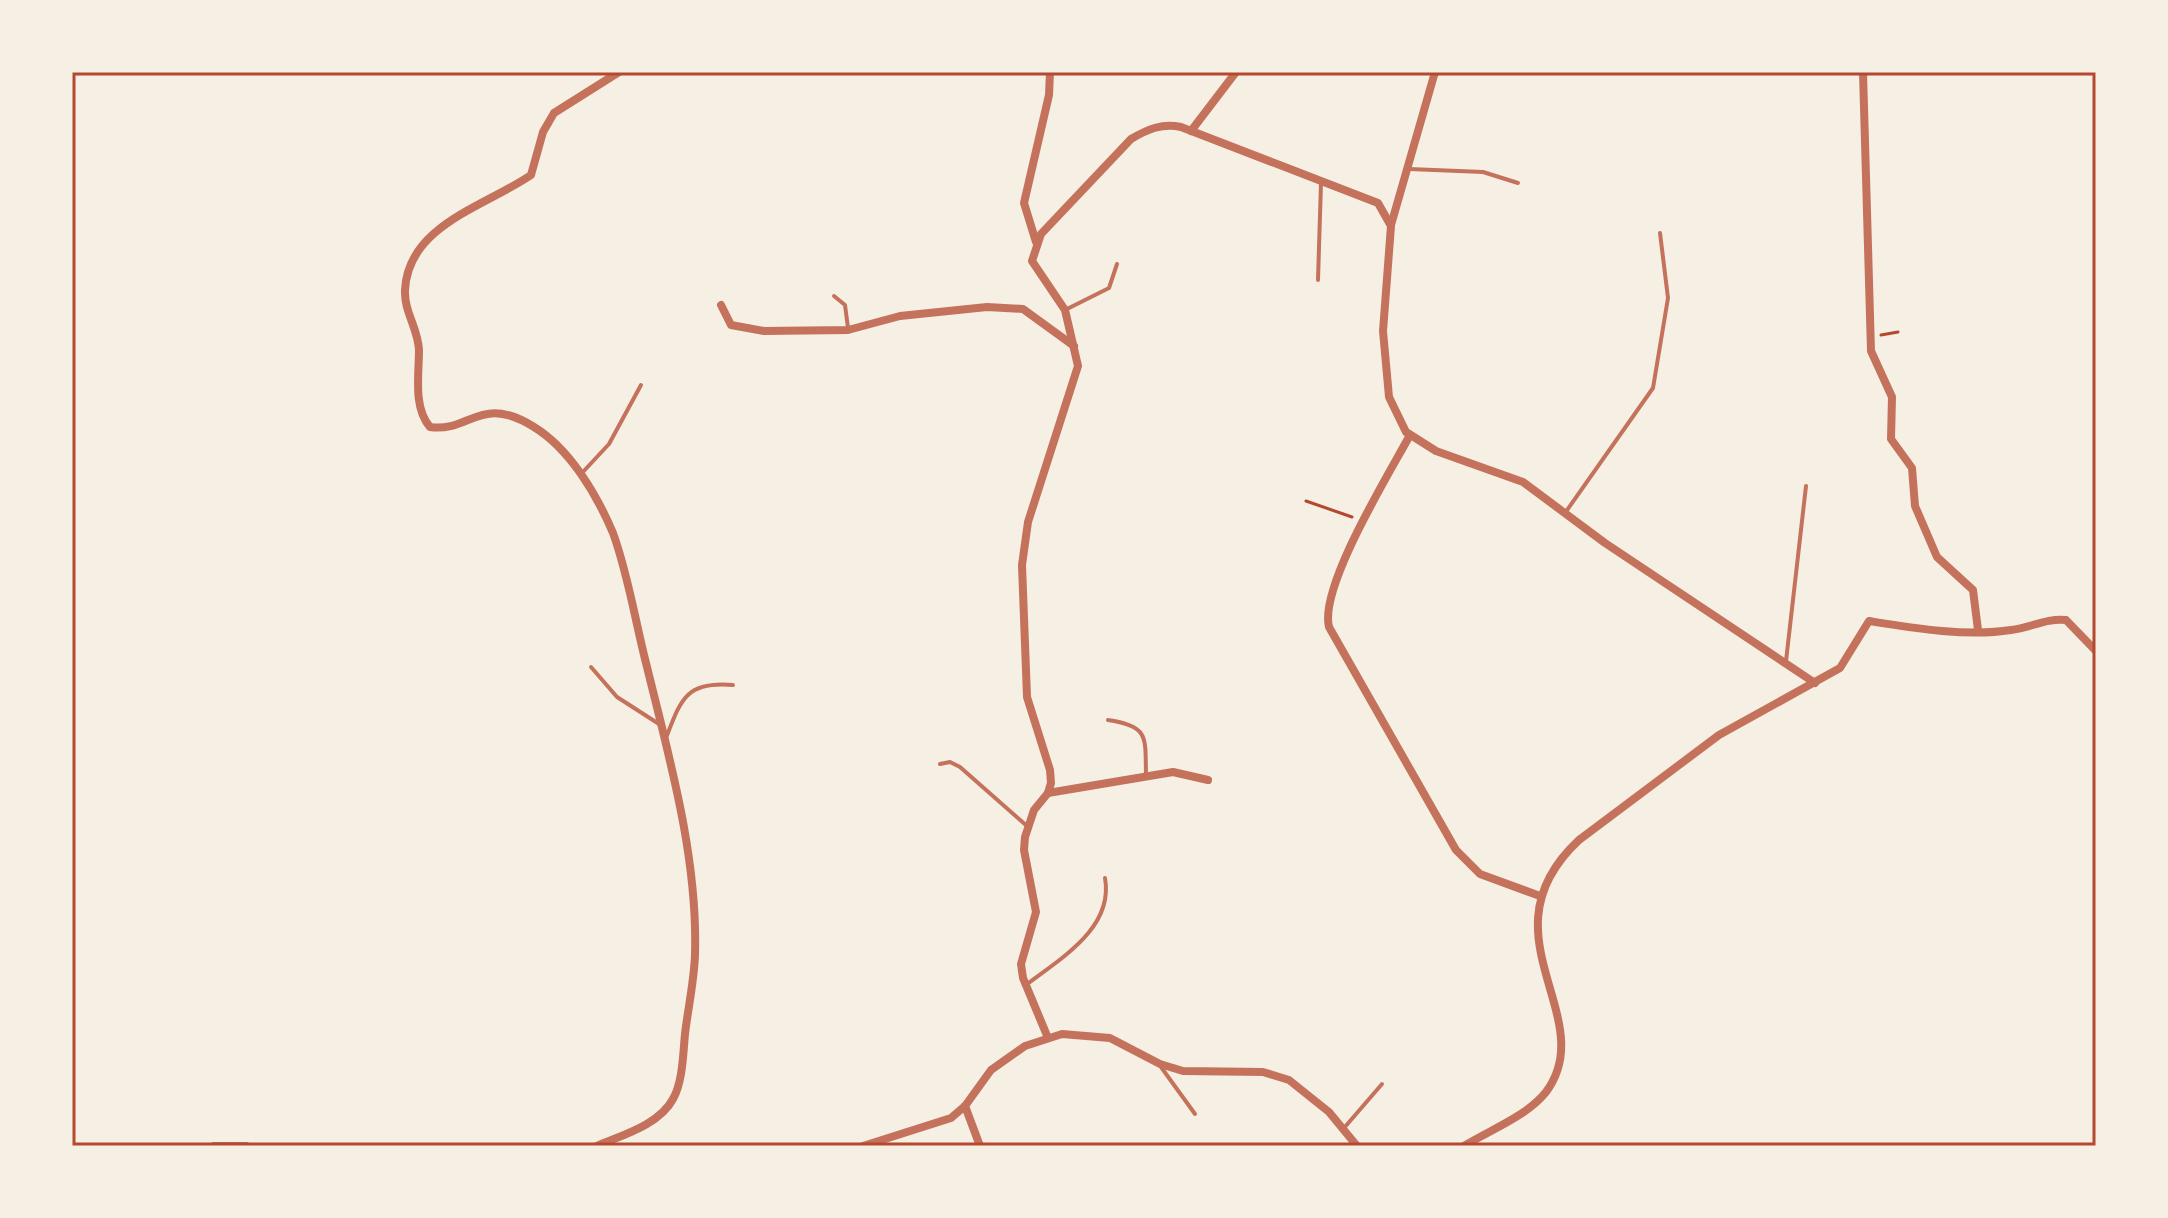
<svg xmlns="http://www.w3.org/2000/svg" width="2168" height="1218" font-family="Raleway,sans-serif">
<style>
.lines{fill:none;stroke-linecap:round;stroke-linejoin:round}
.path{stroke:#b5482f;stroke-width:3}
.service{stroke:#c5725c;stroke-width:4}
.minor{stroke:#c5725c;stroke-width:8}
.neatline{fill:none;stroke:#b5482f;stroke-width:3}
</style>
<rect width="100%" height="100%" fill="#f6efe4"/>
<g class="lines">
<g class="path">
<path d="M1881,335L1898,332"/>
<path d="M1306,501L1352,517"/>
</g>
<g class="service">
<path d="M1409,169L1483,172L1518,183"/>
<path d="M1318,280L1321,183"/>
<path d="M834,296L845,305L848,328"/>
<path d="M1067,309L1109,288L1117,264"/>
<path d="M582,473L609,444L641,385"/>
<path d="M1565,513L1653,388L1668,298L1660,233"/>
<path d="M1786,661L1806,486"/>
<path d="M591,667L617,697L659,724"/>
<path d="M1108,720C1150,726 1145,738 1146,775"/>
<path d="M666,738C681,699 686,681 733,685"/>
<path d="M940,764L950,762L960,767L1027,826"/>
<path d="M1026,985C1061,958 1114,928 1105,878"/>
<path d="M1161,1067L1195,1114"/>
<path d="M1344,1128L1382,1084"/>
</g>
<g class="minor">
<path d="M1863,72L1871,351L1892,397L1891,439L1912,468L1915,506L1937,557L1973,590L1978,630"/>
<path d="M1191,131L1236,72"/>
<path d="M1391,225L1435,72"/>
<path d="M1036,242L1024,203L1049,95L1050,72"/>
<path d="M721,305L731,325L764,331L848,330L900,316L987,307L1023,309L1074,346"/>
<path d="M1410,435C1389,474 1319,587 1329,627L1456,850L1480,874L1540,896"/>
<path d="M1048,793L1173,772L1208,780"/>
<path d="M1048,1038L1023,978L1021,964L1036,912L1024,850L1025,837L1034,810L1048,793L1051,783L1050,770L1027,697L1022,565L1028,522L1078,366L1065,310L1032,261L1041,234L1131,139C1148,129 1162,123 1181,127L1378,203L1391,226L1383,331L1389,397L1406,432L1436,451L1523,482L1605,543L1815,683"/>
<path d="M965,1106L980,1146"/>
<path d="M214,1146H246"/>
<path d="M597,1146C622,1135 659,1125 673,1099C683,1081 683,1054 685,1034C688,1008 694,982 695,955C698,857 669,757 646,663C635,620 628,574 613,533C597,495 570,449 534,427C480,393 470,433 430,427C413,408 419,374 419,350C418,328 404,312 405,290C408,225 486,206 531,175L543,132L554,113L619,72"/>
<path d="M863,1146L951,1118L965,1106L991,1070L1025,1046L1062,1034L1110,1038L1160,1064L1183,1071L1263,1072L1289,1080L1329,1112L1357,1146"/>
<path d="M1464,1146C1490,1130 1527,1116 1546,1092C1602,1017 1478,934 1579,840L1719,735L1840,668L1869,621C1913,628 1967,637 2011,630C2030,628 2046,618 2066,620L2096,651"/>
</g>
</g>
<rect width="2168" height="1218" fill="none" stroke="#f6efe4" stroke-width="148"/>
<rect x="74" y="74" width="2020" height="1070" class="neatline"/>
</svg>
